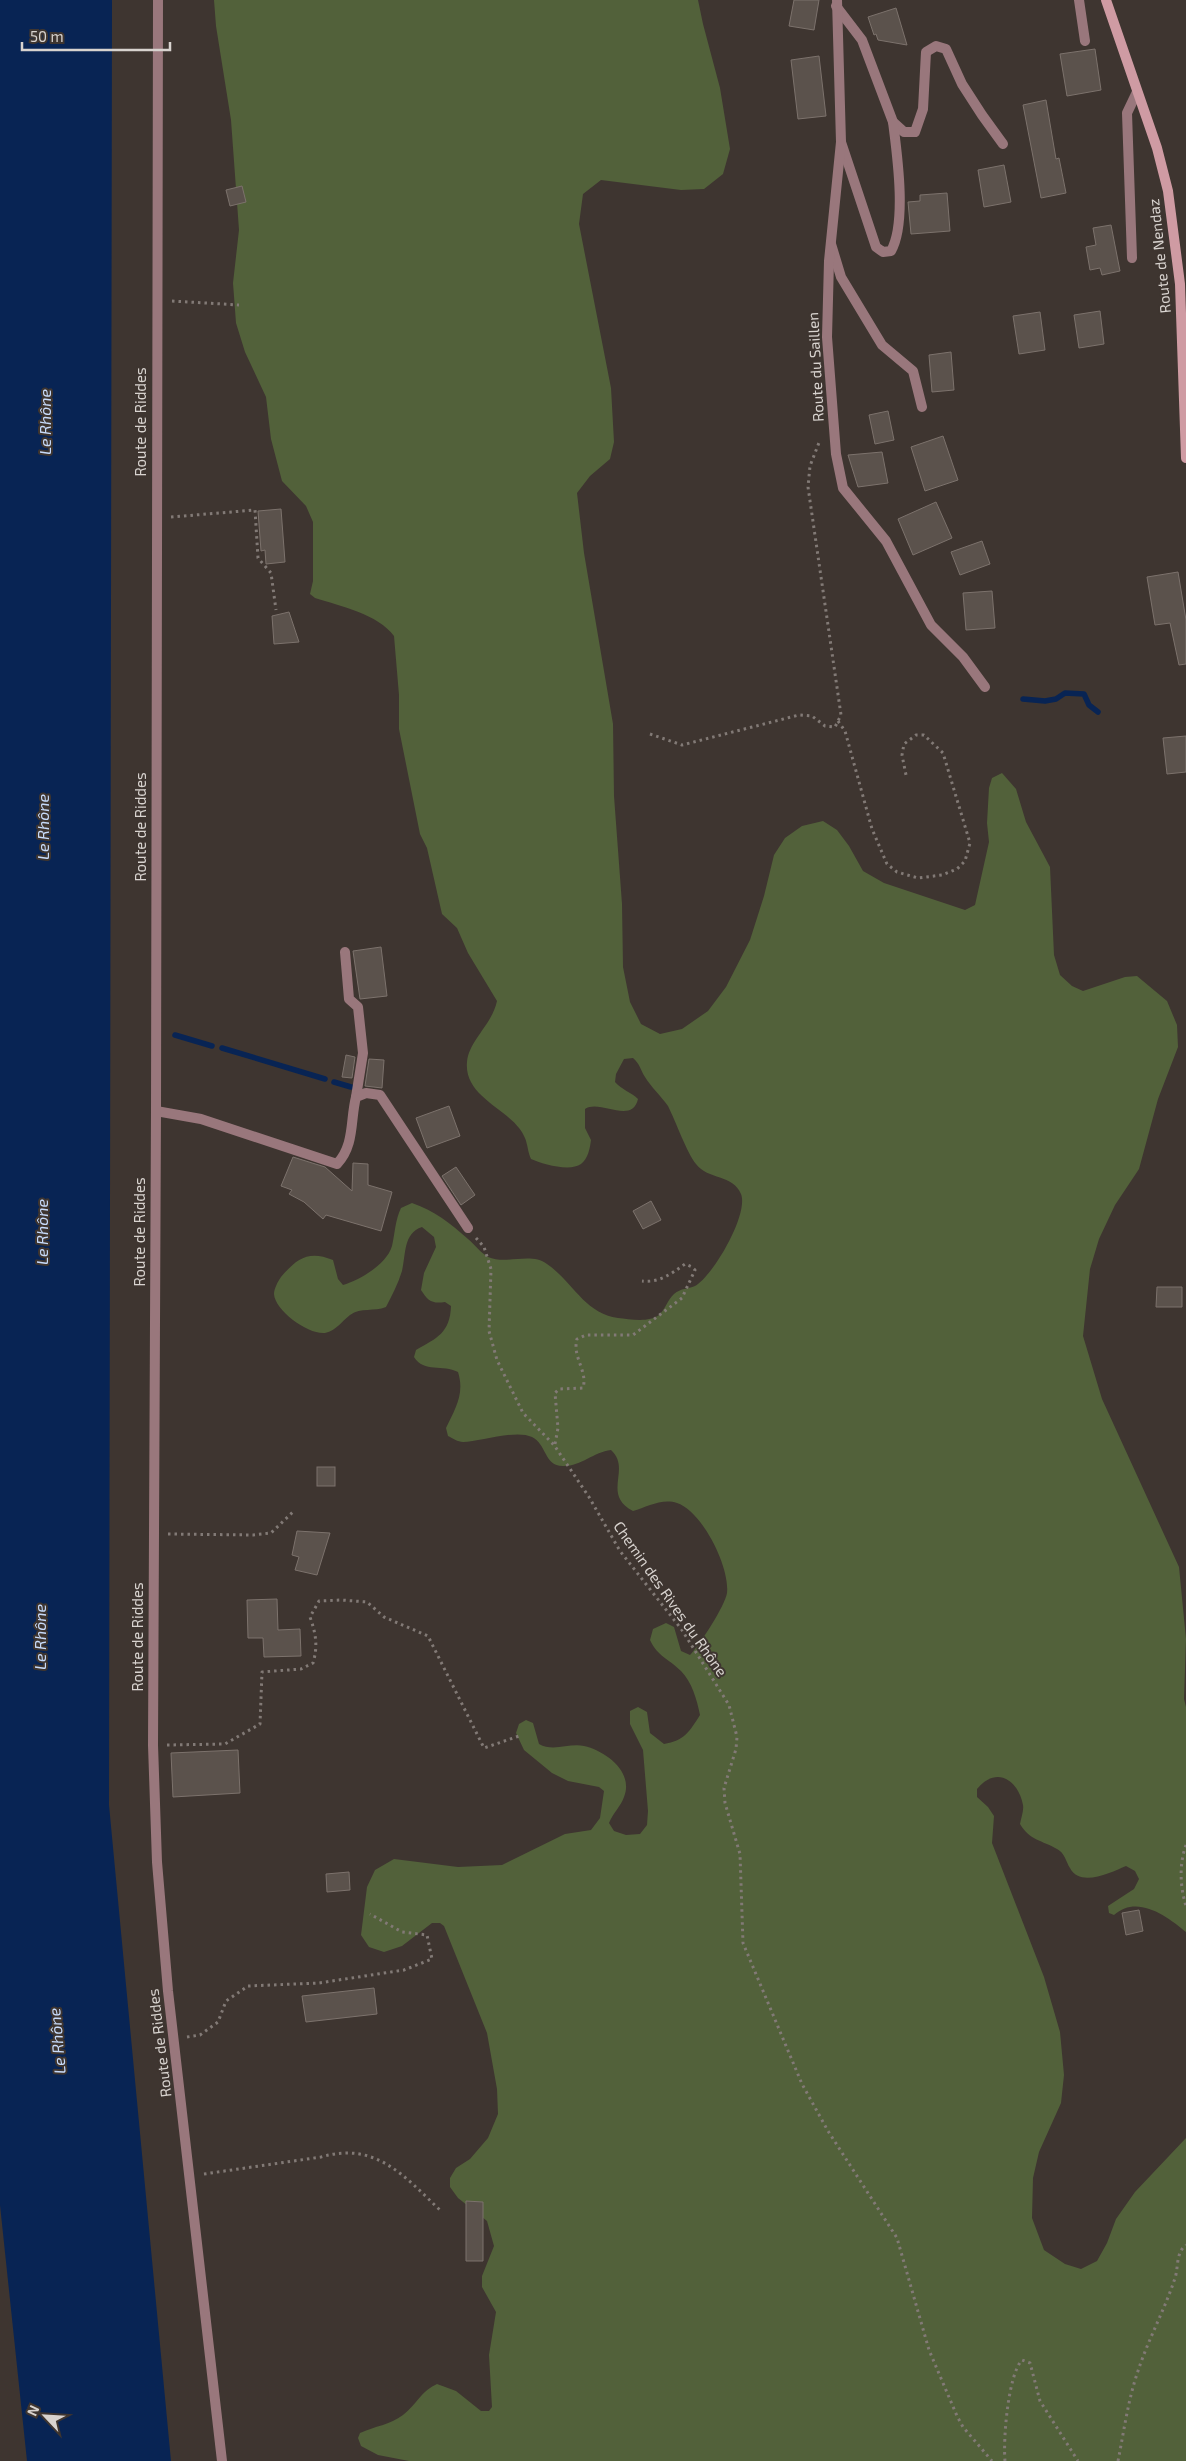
<svg xmlns="http://www.w3.org/2000/svg" width="1186" height="2461" font-family="'Exo 2',sans-serif">
<style>
.green{fill:#52613a}
.water{fill:#082454}
.lines{fill:none;stroke-linecap:round;stroke-linejoin:round}
.stream{stroke:#082454;stroke-width:5.5}
.building{fill:#5b524c;stroke:#7c726c}
.path{stroke:#827a76;stroke-width:3;stroke-dasharray:2.5 4;stroke-linecap:butt}
.lane{stroke:#99777c;stroke-width:10}
.street{stroke:#99777c;stroke-width:10}
.secondary{stroke:#cf9ba3;stroke-width:10}
.labels{text-anchor:middle;stroke-width:4;stroke-linejoin:round;paint-order:stroke}
.street-label{font-size:15px;fill:#d8d3cf;stroke:#3e3530}
.water-label{font-size:16px;font-style:italic;fill:#c6dafa;stroke:#3e3530}
</style>
<rect width="100%" height="100%" fill="#3e3530"/>
<path class="green" d="M214,0H698L703,24L720,88L730,149L723,174L704,189L681,190L601,180L583,194L579,224L611,388L614,442L610,459L590,476L577,493L584,553L613,724L614,796L622,904L623,967L630,1002L641,1024L660,1034L682,1029L708,1011L726,987L750,940L764,896L774,855L785,838L802,826L823,821L837,830L849,846L863,871L884,883L965,910L975,905L989,842L987,823L989,788L992,778L1002,773L1016,789L1026,822L1050,867L1054,955L1060,975L1072,986L1083,991L1125,977L1137,976L1167,1001L1177,1025L1178,1047L1158,1099L1139,1169L1115,1205L1099,1239L1090,1269L1083,1336L1102,1399L1179,1567L1186,1639L1184,1699L1186,1707V1932C1167,1916 1137,1894 1114,1915L1109,1913L1108,1906L1134,1889L1139,1879L1135,1871L1126,1866C1112,1872 1080,1888 1070,1868C1066,1862 1065,1853 1057,1849C1042,1840 1030,1841 1020,1824C1021,1818 1024,1811 1023,1805C1018,1779 996,1766 977,1789V1797L988,1807L994,1816L992,1843L1044,1977L1060,2032L1064,2075L1061,2103L1039,2152L1033,2178L1032,2218L1044,2250L1065,2264L1081,2269L1097,2261L1107,2243L1116,2219L1135,2192L1186,2138V2461H409L378,2455L361,2446L358,2438L360,2433C375,2426 390,2425 403,2415C416,2405 422,2390 437,2384L456,2391L481,2411H489L492,2407L489,2355L496,2312L482,2287V2276L494,2246L487,2221L458,2198L450,2187V2178L456,2168L470,2159L488,2138L498,2114L497,2089L487,2033L444,1926L440,1923H432L402,1946L384,1952L369,1947L361,1935L367,1887L375,1870L394,1859L458,1867L502,1865L565,1834L591,1830L600,1818L604,1791L599,1787L568,1781L552,1773L524,1750L516,1733L519,1724L526,1720L533,1723L539,1744C553,1752 569,1743 584,1746C606,1751 634,1772 624,1797C621,1806 613,1813 609,1823L614,1831L626,1835L640,1834L647,1825L648,1811L643,1750L630,1724V1711L638,1707L647,1712L650,1733L664,1744C684,1741 690,1731 700,1715C697,1700 692,1682 681,1671C668,1658 658,1657 650,1640L653,1629L666,1623L674,1627L681,1651L690,1655C699,1646 725,1606 727,1593C730,1567 702,1511 677,1503C662,1498 647,1507 633,1511C601,1494 632,1469 611,1450C594,1452 581,1466 564,1466C544,1467 547,1444 532,1437C516,1429 479,1442 463,1442C458,1442 452,1438 448,1436L446,1428C455,1409 465,1394 458,1372C443,1364 424,1373 414,1357L416,1350C437,1338 450,1333 451,1306L445,1302C432,1304 428,1301 421,1290L424,1273L436,1247L434,1237L422,1227C403,1233 406,1255 402,1271C398,1284 392,1295 386,1307C374,1312 361,1307 350,1315C341,1322 337,1330 325,1333C309,1335 275,1311 274,1294C274,1289 278,1281 281,1277C297,1258 309,1250 333,1260L338,1279L343,1285C360,1280 387,1264 392,1246C395,1233 395,1221 401,1208L412,1203C435,1211 450,1223 468,1239C475,1245 481,1253 488,1257C506,1265 531,1252 547,1264C573,1282 584,1313 618,1318C629,1319 649,1323 659,1315C665,1310 668,1299 674,1294C681,1288 688,1289 695,1286C713,1276 749,1214 741,1194C733,1174 708,1180 696,1164C687,1153 676,1122 668,1106C661,1096 651,1087 645,1077C640,1069 640,1064 633,1058L624,1059L616,1074L615,1082C622,1090 631,1092 638,1099C632,1125 600,1099 585,1109V1128L591,1140C590,1148 588,1159 581,1164C570,1172 542,1164 531,1159C526,1147 529,1141 519,1128C503,1107 464,1095 467,1062C469,1040 492,1025 497,1001L468,953L457,928L442,914L427,848L420,834L399,729V695L394,636C378,614 340,606 315,598L310,594L313,581V522L306,506L282,481L271,439L266,397L245,352L236,323L233,283L239,230L231,120L216,26Z"/>
<path class="water" d="M0,0H112L109,1805L171,2461H27L0,2205Z"/>
<g class="lines">
<g class="stream">
<path d="M1023,699L1045,701L1056,699L1065,693L1084,694L1089,705L1098,712"/>
<path d="M175,1035L212,1046"/>
<path d="M222,1048L325,1079"/>
<path d="M334,1082L351,1087"/>
</g>
</g>
<g class="building">
<path d="M794,0H819L814,30L789,26Z"/>
<path d="M896,8L907,45L878,40L876,34L874,35L868,17Z"/>
<path d="M1095,49L1101,90L1067,96L1060,54Z"/>
<path d="M819,56L826,116L798,119L791,60Z"/>
<path d="M1046,100L1056,159L1059,158L1066,193L1041,198L1023,105Z"/>
<path d="M1004,165L1011,202L984,207L978,170Z"/>
<path d="M242,186L246,202L230,206L226,190Z"/>
<path d="M947,193L950,231L911,234L908,202L920,201V195Z"/>
<path d="M1111,225L1120,271L1102,275L1100,268L1090,270L1086,247L1096,245L1093,228Z"/>
<path d="M1100,311L1104,344L1079,348L1074,315Z"/>
<path d="M1040,312L1045,350L1019,354L1013,316Z"/>
<path d="M951,352L954,390L932,392L929,355Z"/>
<path d="M888,411L894,440L875,444L869,415Z"/>
<path d="M943,436L958,480L925,491L911,447Z"/>
<path d="M882,452L888,483L858,487L848,455Z"/>
<path d="M936,502L952,538L913,555L898,519Z"/>
<path d="M281,509L285,562L266,564L265,550L261,551L258,511Z"/>
<path d="M982,541L990,564L960,575L951,552Z"/>
<path d="M1178,572L1186,620V664L1179,665L1170,623L1155,625L1147,577Z"/>
<path d="M992,591L995,628L966,630L963,593Z"/>
<path d="M289,612L299,642L274,644L272,616Z"/>
<path d="M1186,736V772L1167,774L1163,738Z"/>
<path d="M381,947L387,996L360,999L353,951Z"/>
<path d="M346,1055L355,1057L352,1078L342,1077Z"/>
<path d="M369,1059L384,1060L382,1088L365,1086Z"/>
<path d="M449,1106L460,1136L427,1148L416,1118Z"/>
<path d="M293,1157L325,1167L352,1191L353,1163L368,1164V1185L392,1192L381,1231L326,1215L323,1219L304,1202L289,1194L292,1190L281,1186Z"/>
<path d="M456,1167L475,1195L461,1205L442,1176Z"/>
<path d="M651,1201L661,1220L643,1229L633,1211Z"/>
<path d="M1157,1287H1182V1307H1156Z"/>
<rect x="317" y="1467" width="18" height="19"/>
<path d="M297,1531L330,1533L317,1575L295,1570L299,1557L292,1555Z"/>
<path d="M277,1599L278,1630L300,1629L301,1656L264,1657L263,1638H248L247,1600Z"/>
<path d="M238,1750L240,1793L173,1797L171,1753Z"/>
<path d="M349,1872L350,1890L327,1892L326,1874Z"/>
<path d="M1139,1910L1143,1931L1126,1935L1122,1913Z"/>
<path d="M374,1988L377,2014L306,2022L302,1996Z"/>
<path d="M466,2201L483,2202V2261H466Z"/>
</g>
<g class="lines">
<g class="path">
<path d="M172,301L239,305"/>
<path d="M171,517L255,510L258,558L271,573L276,610"/>
<path d="M838,721L845,731L872,829L887,864L897,872L918,878L942,875L957,869L965,861L970,843L943,753L924,735H916L904,744L902,755L906,775"/>
<path d="M650,734L682,745L799,715L812,716L825,726L835,727L841,715L808,487L810,466L820,440"/>
<path d="M476,1238L484,1247L491,1269L489,1331L497,1360L523,1413L554,1445L589,1497L620,1551L682,1630L729,1705L737,1737L736,1749L724,1788L725,1803L740,1854L743,1943L802,2084L828,2131L897,2238L929,2350L957,2416L963,2427L992,2461"/>
<path d="M555,1444L558,1428L555,1393L559,1389L583,1388C588,1371 572,1357 577,1339L586,1335H633L682,1298L695,1270L692,1267L685,1264C671,1274 659,1283 642,1281"/>
<path d="M168,1534L253,1535L271,1533L295,1510"/>
<path d="M167,1745L225,1744L260,1724L262,1672L301,1669L313,1663C318,1646 316,1634 310,1617L319,1601L341,1600L367,1602L384,1617L428,1636L484,1748L522,1735"/>
<path d="M1186,1845C1179,1864 1180,1887 1186,1906"/>
<path d="M187,2037L200,2035L218,2022L226,2001L248,1986L319,1983L404,1970L432,1959L427,1935L402,1932L370,1914"/>
<path d="M204,2174L321,2157C376,2141 404,2176 441,2211"/>
<path d="M1005,2461C1003,2440 1008,2375 1022,2360L1030,2363L1040,2401L1078,2461"/>
<path d="M1118,2461C1124,2431 1128,2400 1138,2371C1148,2340 1164,2311 1174,2281C1179,2270 1175,2253 1186,2245"/>
</g>
<g class="lane">
<path d="M1079,0L1085,41"/>
<path d="M836,6L862,40L893,122L904,132H915L923,109L926,52L936,46L946,49L962,84L982,115L1003,144"/>
<path d="M841,142L876,247L883,252L891,251C907,223 897,154 893,122"/>
<path d="M831,244L841,277L882,345L913,371L922,407"/>
<path d="M1132,258L1127,113L1137,92"/>
<path d="M345,952L349,999L358,1007L363,1053L356,1097"/>
<path d="M156,1111L201,1119L337,1164C355,1145 350,1120 356,1097L366,1093L380,1095L468,1228"/>
</g>
<g class="street">
<path d="M158,0L156,1111L153,1745L157,1862L168,1991L222,2461"/>
<path d="M837,0L841,142L829,261L827,337L836,454L843,488L886,541L931,625L963,657L985,687"/>
</g>
<path class="secondary" d="M1106,0L1157,148L1168,191L1180,284L1186,458"/>
</g>
<g class="labels">
<g class="street-label">
<text transform="translate(1160 256) rotate(-96)" y="5">Route de Nendaz</text>
<text transform="translate(816 367) rotate(-93)" y="5">Route du Saillen</text>
<text transform="translate(141 422) rotate(-90)" y="5">Route de Riddes</text>
<text transform="translate(141 827) rotate(-90)" y="5">Route de Riddes</text>
<text transform="translate(140 1232) rotate(-90)" y="5">Route de Riddes</text>
<text transform="translate(670 1599) rotate(55)" y="5">Chemin des Rives du Rhône</text>
<text transform="translate(138 1637) rotate(-90)" y="5">Route de Riddes</text>
<text transform="translate(160 2043) rotate(-97)" y="5">Route de Riddes</text>
</g>
<g class="water-label">
<text transform="translate(45 422) rotate(-90)" y="6">Le Rhône</text>
<text transform="translate(43 827) rotate(-90)" y="6">Le Rhône</text>
<text transform="translate(42 1232) rotate(-90)" y="6">Le Rhône</text>
<text transform="translate(40 1637) rotate(-90)" y="6">Le Rhône</text>
<text transform="translate(57 2041) rotate(-95)" y="6">Le Rhône</text>
</g>
</g>
<g transform="translate(45 2416) rotate(295)" stroke="#3e3530" stroke-width="4" paint-order="stroke">
<path d="M0-4L9 19L0 12L-9 19Z" fill="#d8d3cf"/>
<text y="-8" font-size="14" font-weight="bold" text-anchor="middle" fill="#d8d3cf">N</text>
</g>
<path d="M22 42v8h148v-8" fill="none" stroke="#d8d3cf" stroke-width="2.5"/>
<text x="30" y="42" font-size="15" fill="#d8d3cf" stroke="#3e3530" stroke-width="4" paint-order="stroke">50 m</text>
</svg>
